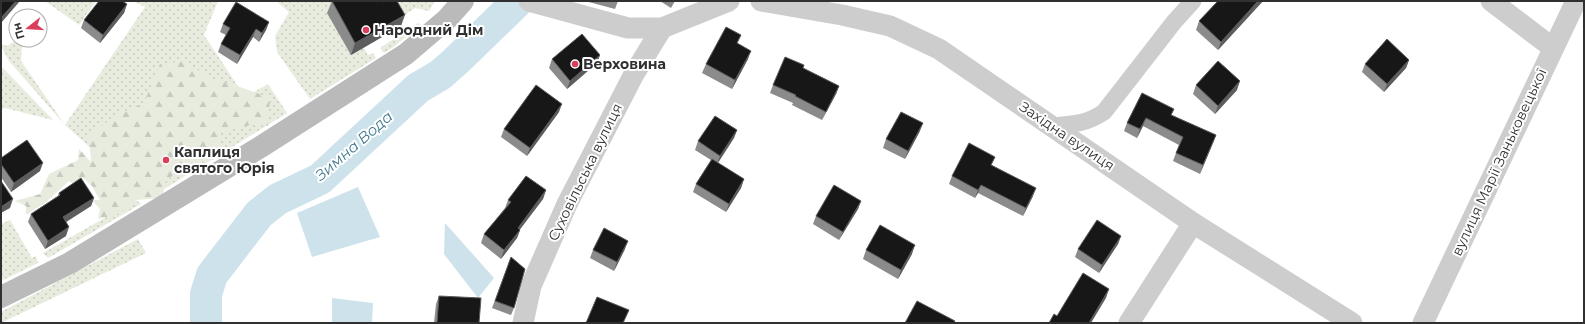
<svg xmlns="http://www.w3.org/2000/svg" width="1585" height="324" font-family="Montserrat,sans-serif">
<style>
.grass{fill:url(#grass-dots)}
.forest{fill:url(#forest-firs)}
.water{fill:#cde2eb}
.lines{fill:none;stroke-linecap:round;stroke-linejoin:round}
.river{stroke:#cde2eb;stroke-width:32}
.minor{stroke:#cdcdcd;stroke-width:17}
.tertiary{stroke:#cdcdcd;stroke-width:21}
.secondary{stroke:#bababa;stroke-width:22}
.wall{fill:#8b8b8b}
.shaded-wall{fill:#5d5d5d}
.building{fill:#171717;stroke:#5d5d5d}
.poi-dot{fill:#db3e5b;stroke:#fff;stroke-width:1.5}
.labels{text-anchor:middle;stroke-width:4;stroke-linejoin:round;paint-order:stroke}
.poi-label{font-size:14px;font-weight:bold;fill:#303030;stroke:#fff;text-anchor:start}
.street-label{font-size:14px;fill:#303030;stroke:#fff}
.water-label{font-size:15px;font-style:italic;fill:#42798e;stroke:#fff}
</style>
<defs>
<pattern id="grass-dots" width="8" height="8" patternUnits="userSpaceOnUse"><rect width="8" height="8" fill="#e7ecdf"/><path d="M2 2h.1M6 6h.1" fill="none" stroke="#c6cbc0" stroke-width="1.8" stroke-linecap="round"/></pattern>
<pattern id="forest-firs" width="22" height="20" patternUnits="userSpaceOnUse"><rect width="22" height="20" fill="#e7ecdf"/><path d="M5 1l3.5 6h-7zM16 11l3.5 6h-7z" fill="#c6cbc0"/></pattern>
</defs>
<rect width="100%" height="100%" fill="#fff"/>
<g class="grass">
<path d="M45,1H96L79,25Z"/>
<path d="M133,1H218L204,35L245,97L268,84L287,113L148,199L65,125L9,61L1,46V44L7,46L16,40L22,44L21,61L65,125L145,7Z"/>
<path d="M276,1H435L429,11L415,8L392,23H349L368,55L373,53L376,58L310,99L277,52L275,36L289,12Z"/>
<path d="M418,23L421,24L395,46L384,53L380,48Z"/>
<path d="M1,65V66L53,120L5,108L1,110Z"/>
<path d="M136,200L141,204L48,258L43,253Z"/>
<path d="M10,220L32,258L36,256L38,263L1,281V224Z"/>
<path d="M138,239L146,253L1,323V312Z"/>
</g>
<path class="forest" d="M185,61L209,78L243,88L270,98L268,126L254,124L218,133L222,157L185,168L166,180L162,198L136,200L118,214L98,219L100,209L92,200H100L92,186L83,178L75,184L69,181L45,203L26,215V206L15,201L40,194L49,174L78,160L79,149L91,162L89,136L114,116L144,103L160,64Z"/>
<g class="water">
<path d="M358,187L380,237L312,257L297,213Z"/>
<path d="M445,223L494,278L478,298L444,254Z"/>
<path d="M332,298L373,303L372,323H332Z"/>
</g>
<g class="lines">
<path class="river" d="M206,323V294L212,275L259,214L278,199L320,179L418,88L440,75L455,62L518,1"/>
<path class="minor" d="M1052,126C1074,124 1086,124 1104,112L1174,22L1193,1"/>
<g class="tertiary">
<path d="M529,1L628,28H662L729,1"/>
<path d="M761,1L842,15L890,26L939,49L1193,223L1352,323"/>
<path d="M1491,1L1553,48"/>
<path d="M523,323L531,286L567,204L634,74L662,28"/>
<path d="M1129,323L1193,223"/>
<path d="M1423,323L1576,1"/>
</g>
<path class="secondary" d="M1,297L70,263L262,146L406,54L447,19L463,1"/>
</g>
<g class="wall">
<path d="M332,1L401,26L351,55L327,13Z"/>
<path d="M585,1H618L615,9Z"/>
<path d="M660,1H675L671,8Z"/>
<path d="M1218,1H1263L1218,50L1196,30L1199,21Z"/>
<path d="M127,4L124,13L100,43L81,28L84,20Z"/>
<path d="M269,22L266,30L259,42L253,37L237,64L218,52L221,44L226,35L220,32L223,24Z"/>
<path d="M738,44L748,59L732,89L702,73L706,64Z"/>
<path d="M600,55L597,63L567,89L549,68L552,59Z"/>
<path d="M1409,60L1406,68L1384,92L1362,72L1365,64Z"/>
<path d="M803,68L839,86L836,94L822,120L792,105L793,103L770,93L773,85Z"/>
<path d="M1196,85L1237,90L1215,114L1193,94Z"/>
<path d="M1142,93L1172,115L1216,135L1200,174L1173,161L1179,145L1143,126L1137,138L1124,131L1127,123Z"/>
<path d="M559,112L527,156L501,137L504,129Z"/>
<path d="M737,130L734,138L718,163L744,179L741,188L726,212L693,192L696,184L711,160L695,150L698,141Z"/>
<path d="M920,131L905,159L883,148L886,139Z"/>
<path d="M1,158L40,171L11,192L1,177Z"/>
<path d="M992,165L1033,196L1023,216L978,193L975,198L949,184L952,176Z"/>
<path d="M546,190L543,199L520,229V230L517,238L501,259L481,243L484,234L505,208L508,200Z"/>
<path d="M59,193L94,198L91,206L65,222L66,236L45,249L28,222L31,214L58,196Z"/>
<path d="M861,201L858,209L839,240L813,224L816,216Z"/>
<path d="M1121,236L1118,244L1099,273L1075,257L1078,249Z"/>
<path d="M625,249L614,271L590,258L593,250Z"/>
<path d="M866,250L912,254L898,279L863,259Z"/>
<path d="M511,257L514,308L511,315L492,308Z"/>
<path d="M439,296L479,323H434L436,304Z"/>
</g>
<g class="shaded-wall">
<path d="M16,1H20L1,23V18Z"/>
<path d="M1258,1H1263L1218,50L1221,42Z"/>
<path d="M127,4L124,13L100,43L103,35Z"/>
<path d="M405,15L401,26L351,55L355,43Z"/>
<path d="M269,22L266,30L259,42L262,33Z"/>
<path d="M256,29L253,37L237,64L240,55Z"/>
<path d="M751,51L748,59L732,89L735,80Z"/>
<path d="M600,55L597,63L567,89L570,81Z"/>
<path d="M1409,60L1406,68L1384,92L1387,84Z"/>
<path d="M1240,81L1237,90L1215,114L1218,106Z"/>
<path d="M839,86L836,94L822,120Z"/>
<path d="M562,104L559,112L527,156L530,148Z"/>
<path d="M1146,118L1143,126L1137,138L1140,129Z"/>
<path d="M923,123L920,131L905,159L908,151Z"/>
<path d="M737,130L734,138L717,164L720,156Z"/>
<path d="M1216,135L1213,143L1200,174L1203,165Z"/>
<path d="M43,163L40,171L11,192L14,183Z"/>
<path d="M744,179L741,188L726,212L729,204Z"/>
<path d="M981,185L978,193L975,198L978,190Z"/>
<path d="M1036,188L1033,196L1023,216L1026,208Z"/>
<path d="M546,190L543,199L515,236L518,228Z"/>
<path d="M94,198L91,206L60,226L63,217Z"/>
<path d="M13,199L10,208L1,213V207Z"/>
<path d="M861,201L858,209L839,240L843,232Z"/>
<path d="M69,227L66,236L45,249L48,241Z"/>
<path d="M520,230L517,238L501,259L504,250Z"/>
<path d="M1121,236L1118,244L1099,273L1102,265Z"/>
<path d="M628,241L625,249L614,271L617,262Z"/>
<path d="M915,245L912,254L898,279L901,270Z"/>
<path d="M1109,289L1106,298L1091,323H1089Z"/>
</g>
<g class="building">
<path d="M1,1H16L1,18Z"/>
<path d="M99,1H122L127,4L103,35L84,20Z"/>
<path d="M332,1H382L383,2L385,1H397L405,15L355,43Z"/>
<path d="M1218,1H1258L1221,42L1199,21Z"/>
<path d="M236,2L269,22L262,33L256,29L240,55L221,44L230,28L223,24Z"/>
<path d="M726,27L741,35L737,43L751,51L735,80L706,64Z"/>
<path d="M582,34L600,55L570,81L552,59Z"/>
<path d="M1387,39L1409,60L1387,84L1365,64Z"/>
<path d="M785,57L804,65L803,68L839,86L826,112L795,96L796,95L773,85Z"/>
<path d="M1218,61L1240,81L1218,106L1196,85Z"/>
<path d="M536,85L562,104L530,148L504,129Z"/>
<path d="M1142,93L1174,109L1171,115L1216,135L1203,165L1176,153L1183,137L1146,118L1140,129L1127,123Z"/>
<path d="M901,112L923,123L908,151L886,139Z"/>
<path d="M715,116L737,130L720,156L698,141Z"/>
<path d="M27,140L43,163L14,183L1,164V158Z"/>
<path d="M969,143L995,157L991,165L1036,188L1026,208L981,185L978,190L952,176Z"/>
<path d="M712,159L744,179L729,204L696,184Z"/>
<path d="M526,176L546,190L518,228L520,230L504,250L484,234L511,202L508,200Z"/>
<path d="M81,178L94,198L63,217L69,227L48,241L31,214L60,195L59,193Z"/>
<path d="M1,181L13,199L1,207Z"/>
<path d="M834,185L861,201L843,232L816,216Z"/>
<path d="M1097,220L1121,236L1102,265L1078,249Z"/>
<path d="M880,225L915,245L901,270L866,250Z"/>
<path d="M604,228L628,241L617,262L593,250Z"/>
<path d="M511,257L525,269L514,308L495,301Z"/>
<path d="M1083,273L1109,289L1089,323H1049L1054,314L1057,316Z"/>
<path d="M439,296L481,298L479,323H437Z"/>
<path d="M597,297L629,310L623,323H586Z"/>
<path d="M917,301L955,321L954,323H905Z"/>
</g>
<g class="poi-dot">
<circle cx="366" cy="30" r="4"/>
<circle cx="575" cy="64" r="4"/>
<circle cx="166" cy="160" r="4"/>
</g>
<g class="labels">
<g class="poi-label">
<text x="374" y="35">Народний Дім</text>
<text x="583" y="69">Верховина</text>
<text x="174" y="157">Каплиця<tspan x="174" dy="16">святого Юрія</tspan></text>
</g>
<g class="street-label">
<text transform="translate(1067 136) rotate(34)" y="5">Західна вулиця</text>
<text transform="translate(1499 162) rotate(-65)" y="5">вулиця Марії Заньковецької</text>
<text transform="translate(585 172) rotate(-64)" y="5">Суховільська вулиця</text>
</g>
<g class="water-label">
<text transform="translate(354 146) rotate(-41)" y="5">Зимна Вода</text>
</g>
</g>
<rect width="1585" height="324" fill="none" stroke="#303030" stroke-width="4"/>
<g transform="translate(28 28) rotate(253)"><circle r="19" fill="#ffffff" stroke="#acacac"/>
<path d="M0-3L7 15L0 10L-7 15Z" fill="#db3e5b"/>
<text y="-6" font-size="11" font-weight="bold" text-anchor="middle" fill="#303030">Пн</text>
</g>
</svg>
